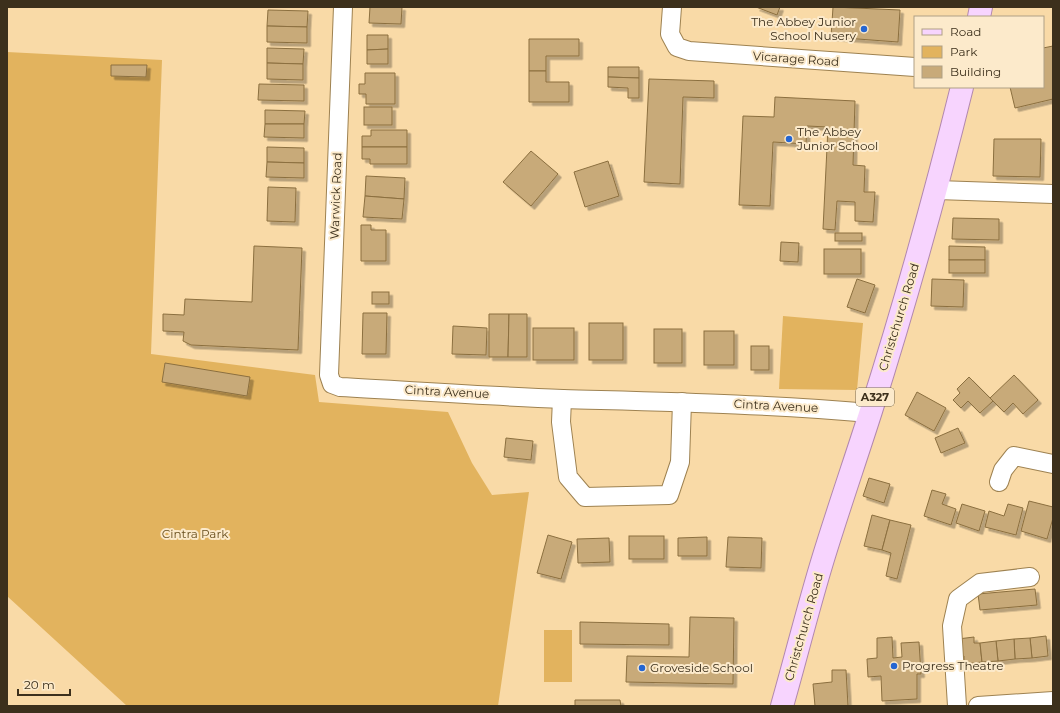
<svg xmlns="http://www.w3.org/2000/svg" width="1060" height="713" font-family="Montserrat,sans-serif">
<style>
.green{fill:#e2b35e}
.building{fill:#c8aa79;stroke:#8b6f3f;filter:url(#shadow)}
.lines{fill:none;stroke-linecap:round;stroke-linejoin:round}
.minor-casing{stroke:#9e8251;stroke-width:20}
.primary-casing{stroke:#b288ae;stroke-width:24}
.minor{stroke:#fff;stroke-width:18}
.primary{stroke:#f7d4fe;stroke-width:22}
.poi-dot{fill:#2566d2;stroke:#fceacb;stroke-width:1.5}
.labels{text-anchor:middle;stroke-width:4;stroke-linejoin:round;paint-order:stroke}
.shield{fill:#fceacb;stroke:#766850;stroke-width:1}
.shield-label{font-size:11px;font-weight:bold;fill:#3c301c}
.poi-label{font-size:12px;fill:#3c301c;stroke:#fceacb;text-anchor:start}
.street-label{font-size:12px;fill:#3c301c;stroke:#fceacb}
.park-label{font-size:12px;fill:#694f1e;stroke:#fceacb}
</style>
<defs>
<filter id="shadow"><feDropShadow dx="3.5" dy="3.5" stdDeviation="0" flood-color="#0004"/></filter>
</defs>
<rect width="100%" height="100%" fill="#f9daa7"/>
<g class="green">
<path d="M7,52L162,60L151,354L315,375L319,402L448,412L472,463L492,495L529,492L498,706H127L7,596Z"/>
<path d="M783,316L863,323L857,390L779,389Z"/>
<rect x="544" y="630" width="28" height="52"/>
</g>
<g class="building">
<path d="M370,7H402L401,24L369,23Z"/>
<path d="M756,7H780L777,15Z"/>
<path d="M833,7L900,10L898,42L831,37Z"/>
<path d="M268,10L308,11L307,27L267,26Z"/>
<path d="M267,26L307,27V43L267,42Z"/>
<path d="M367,35H388V49L367,50Z"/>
<path d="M529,39H579V56H546V71H529Z"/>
<path d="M1053,46V99L1015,108L1010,87H1043V48Z"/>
<path d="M267,48L304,49L303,64L267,63Z"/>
<path d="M388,49V64H367V50Z"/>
<path d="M267,63L303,64V80L267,79Z"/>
<path d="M111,65H147L146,77L111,76Z"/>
<path d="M608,67H639V78L608,77Z"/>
<path d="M529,71H546V82H569V102H529Z"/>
<path d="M365,73H395V104H366V94H359V84H365Z"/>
<path d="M608,77L639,78V98H628V88L608,87Z"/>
<path d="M649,79L714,81V98L683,97L680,184L644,182Z"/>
<path d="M259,84L304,85V101L258,100Z"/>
<path d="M775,97L855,101L853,165L865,166L864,192H875L873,222L855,221V202L837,201L835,230L823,229L828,127L807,126L806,144L773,142L770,206L739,205L743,116L774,117Z"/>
<rect x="364" y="107" width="28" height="18"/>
<path d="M265,110L305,111L304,124H265Z"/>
<path d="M265,124H304V138L264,137Z"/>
<path d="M371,130H407V147H362V136H371Z"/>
<path d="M994,139H1041L1040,177L993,176Z"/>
<path d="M267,147L304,148V163L267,162Z"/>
<path d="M362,147H407V164H370V159H362Z"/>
<path d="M531,151L558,174L531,206L503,182Z"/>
<path d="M608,161L619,196L585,207L574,172Z"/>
<path d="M267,162L304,163V178L266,177Z"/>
<path d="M366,176L405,178L404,199L365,196Z"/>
<path d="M268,187L296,188L295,222L267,221Z"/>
<path d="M365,196L404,199L402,219L363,217Z"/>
<path d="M953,218L999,219V240L952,239Z"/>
<path d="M361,225H371V230H386V261H361Z"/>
<rect x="835" y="233" width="27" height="8"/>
<path d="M781,242L799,243L798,262L780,261Z"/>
<path d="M254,246L302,248L298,350L191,345L183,341L184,332L163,331V314L184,315L185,299L252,302Z"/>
<path d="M949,246L985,247V260H949Z"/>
<rect x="824" y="249" width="37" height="25"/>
<rect x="949" y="260" width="36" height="13"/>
<path d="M857,279L875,285L865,313L847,307Z"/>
<path d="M932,279L964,280L963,307L931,306Z"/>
<rect x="372" y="292" width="17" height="12"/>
<path d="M363,313H387L386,354H362Z"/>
<path d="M489,314H509L508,357H489Z"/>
<path d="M509,314H527V357H508Z"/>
<rect x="589" y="323" width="34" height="37"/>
<path d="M453,326L487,328L486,355L452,354Z"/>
<rect x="533" y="328" width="41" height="32"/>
<rect x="654" y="329" width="28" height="34"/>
<rect x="704" y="331" width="30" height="34"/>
<rect x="751" y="346" width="18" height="24"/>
<path d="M165,363L250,377L247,396L162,382Z"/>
<path d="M1014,375L1038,400L1023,414L1013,403L1004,412L990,398Z"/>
<path d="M969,377L993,401L980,413L968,401L961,408L953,400L960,393L957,389Z"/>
<path d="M917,392L946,408L934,431L905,415Z"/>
<path d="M958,428L965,443L941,453L935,438Z"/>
<path d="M506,438L533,441L531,460L504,457Z"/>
<path d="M869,478L890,484L884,503L863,496Z"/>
<path d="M932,490L946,494L942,504L956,509L951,525L924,516Z"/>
<path d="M1029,501L1053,507V518L1047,539L1021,531Z"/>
<path d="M962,504L985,511L979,531L956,523Z"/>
<path d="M1008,504L1023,508L1016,535L985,527L989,511L1004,516Z"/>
<path d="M872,515L890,520L882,550L864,546Z"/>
<path d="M890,520L911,525L897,579L886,576L891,553L882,550Z"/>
<path d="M548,535L572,542L561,579L537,573Z"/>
<rect x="629" y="536" width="35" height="23"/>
<path d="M707,537V556H678V538Z"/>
<path d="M728,537L762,538L761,568L726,567Z"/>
<path d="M609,538L610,562L578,563L577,539Z"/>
<path d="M1035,589L1037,605L980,610L978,594Z"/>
<path d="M690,617L734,618L733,684L626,682L627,656L689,657Z"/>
<path d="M580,622L669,624V645L580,644Z"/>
<path d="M1046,636L1048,656L1032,658L1030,638Z"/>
<path d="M892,637L893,658L902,657L901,643L919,642L921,674H917V699L882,701L881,676L868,677L867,659L877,658V638Z"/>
<path d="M974,637V643H980L982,662L964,664V656L960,657L958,639Z"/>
<path d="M1030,638L1032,658L1015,659L1014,639Z"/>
<path d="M1014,639L1015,659L998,661L996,641Z"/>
<path d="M996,641L998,661L982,662L980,643Z"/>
<path d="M832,670H846L848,706H815L813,684L832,682Z"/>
<path d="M575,700H620L621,706H575Z"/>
</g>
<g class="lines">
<g class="minor-casing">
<g id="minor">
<path d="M343,7L329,375L332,384L340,387C414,391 489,396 563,399C666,402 768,404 870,413"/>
<path d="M672,7L670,34L677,47L689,51L915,67"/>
<path d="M937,190L1053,194"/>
<path d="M562,399L561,422L568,477L585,497L669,495L680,462L682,402"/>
<path d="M999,482L1003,470L1014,456L1053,464"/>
<path d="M957,706L952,626L958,599L980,583L1030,577"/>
<path d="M978,706L1053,701"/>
</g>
</g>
<g class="primary-casing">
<g id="primary">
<path d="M979,17L981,7"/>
<path d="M782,706C796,657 808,608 823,559C838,510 855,461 871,411C905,304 935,196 962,87"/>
</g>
</g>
<use href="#minor" class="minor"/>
<use href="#primary" class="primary"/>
</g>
<g class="poi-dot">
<circle cx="864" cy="29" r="4"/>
<circle cx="789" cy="139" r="4"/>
<circle cx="894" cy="666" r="4"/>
<circle cx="642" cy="668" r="4"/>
</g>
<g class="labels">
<rect class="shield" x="856" y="388" width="38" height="18" rx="3"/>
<g class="shield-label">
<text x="875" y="401">A327</text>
</g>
<g class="poi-label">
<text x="856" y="26" text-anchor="end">The Abbey Junior<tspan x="856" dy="14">School Nusery</tspan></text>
<text x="797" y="136">The Abbey<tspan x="797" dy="14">Junior School</tspan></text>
<text x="902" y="670">Progress Theatre</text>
<text x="650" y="672">Groveside School</text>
</g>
<g class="street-label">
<text transform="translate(796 59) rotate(4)" y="4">Vicarage Road</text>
<text transform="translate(336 196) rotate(-88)" y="4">Warwick Road</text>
<text transform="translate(899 317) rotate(-73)" y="4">Christchurch Road</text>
<text transform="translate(447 392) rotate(3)" y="4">Cintra Avenue</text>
<text transform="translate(776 406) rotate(3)" y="4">Cintra Avenue</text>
<text transform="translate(804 627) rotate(-74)" y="4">Christchurch Road</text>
</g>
<g class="park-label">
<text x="195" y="538">Cintra Park</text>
</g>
</g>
<rect width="1060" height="713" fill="none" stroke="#3c301c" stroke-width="16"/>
<rect x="914" y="16" width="130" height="72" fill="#fceacb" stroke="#afa085"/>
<rect x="922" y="29" width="20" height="6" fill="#f7d4fe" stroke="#afa085"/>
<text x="950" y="36" font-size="12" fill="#3c301c">Road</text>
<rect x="922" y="46" width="20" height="12" fill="#e2b35e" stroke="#afa085"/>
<text x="950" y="56" font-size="12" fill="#3c301c">Park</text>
<rect x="922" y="66" width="20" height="12" fill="#c8aa79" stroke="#afa085"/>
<text x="950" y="76" font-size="12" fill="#3c301c">Building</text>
<path d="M18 689v6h52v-6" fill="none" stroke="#3c301c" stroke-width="2"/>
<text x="24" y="689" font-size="12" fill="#3c301c" stroke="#fceacb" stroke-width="3" paint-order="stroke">20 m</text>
</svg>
